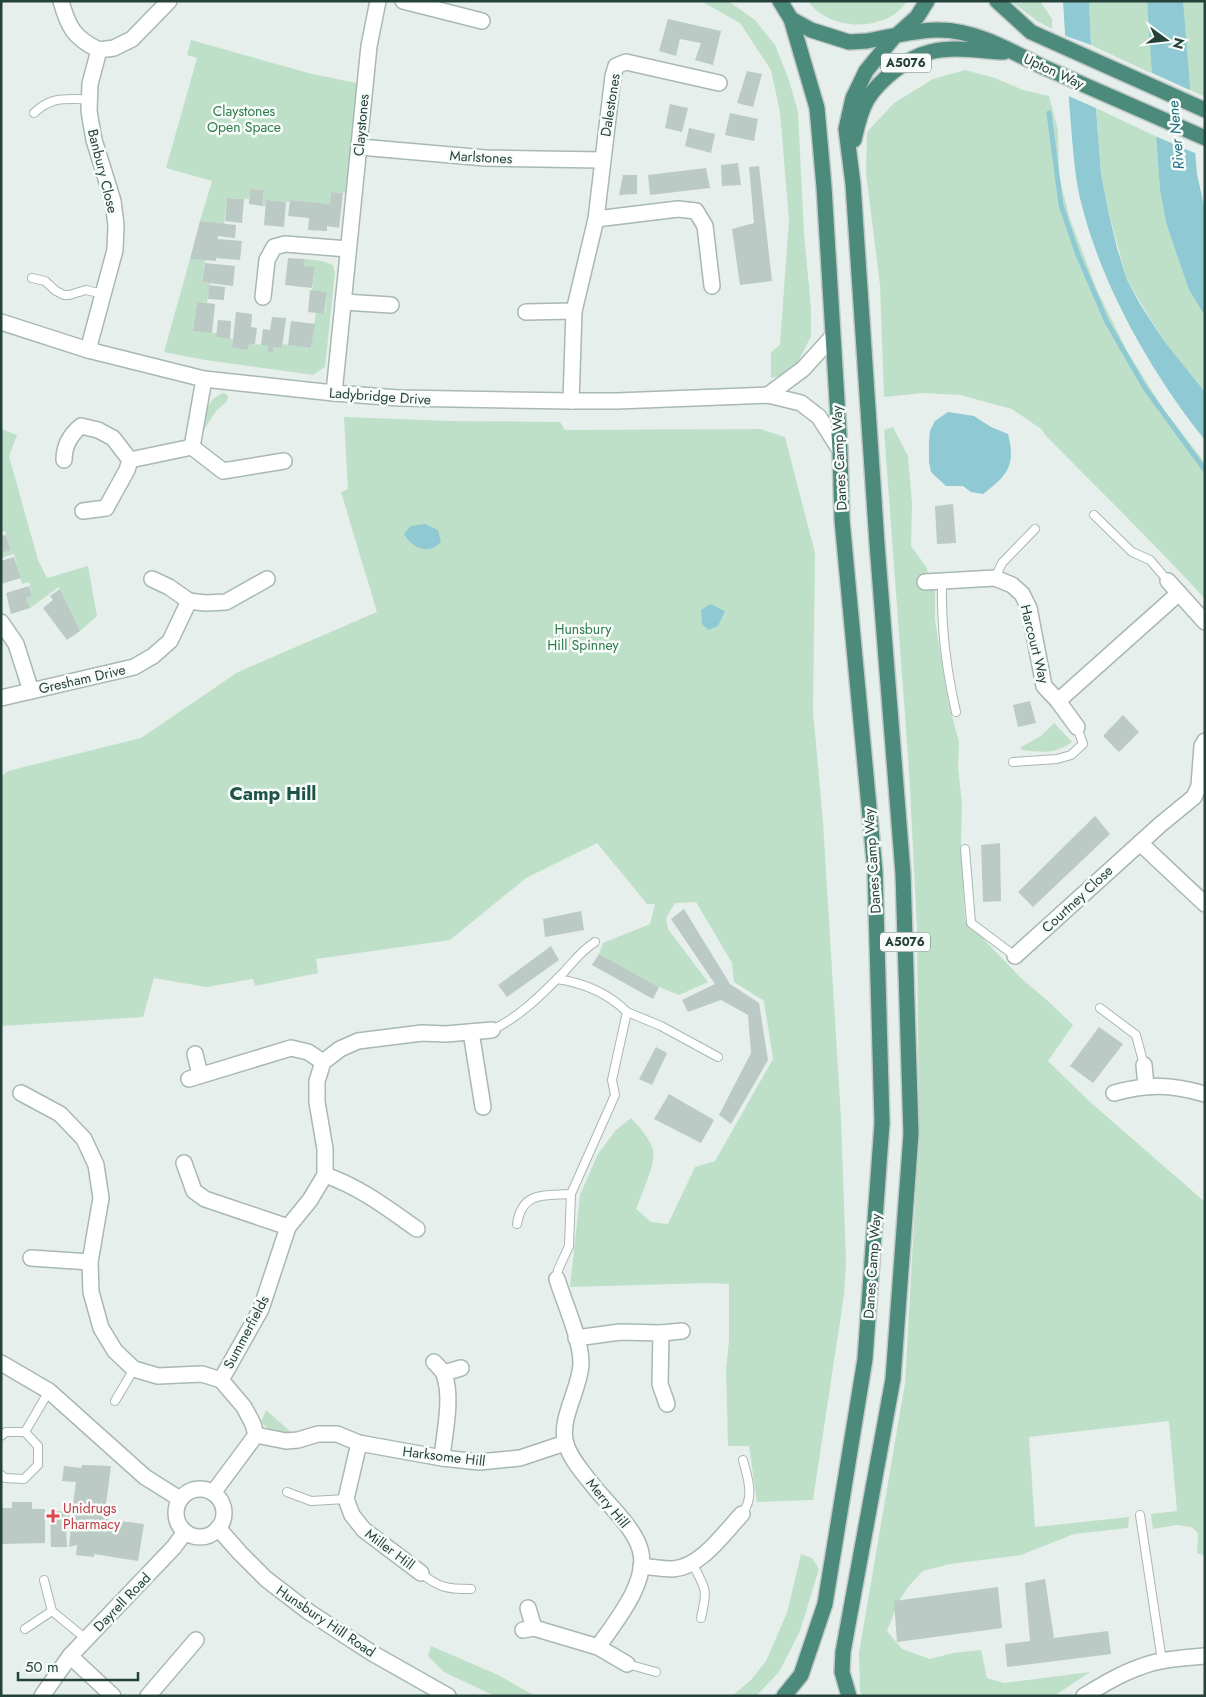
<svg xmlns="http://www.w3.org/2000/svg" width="1206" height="1697" font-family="Jost,sans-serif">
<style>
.green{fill:#bfe0c8}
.water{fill:#8ec9d4}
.pier{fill:#e6efeb}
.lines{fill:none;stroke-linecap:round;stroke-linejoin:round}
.stream{stroke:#8ec9d4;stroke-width:5}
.building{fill:#bbcac4}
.service-casing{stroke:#a8b8b2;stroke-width:10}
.minor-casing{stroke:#a8b8b2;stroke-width:18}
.tertiary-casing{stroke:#a8b8b2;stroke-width:18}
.trunk-casing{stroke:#c2cac8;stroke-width:18}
.service{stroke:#fff;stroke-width:8}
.minor{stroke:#fff;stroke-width:15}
.tertiary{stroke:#fff;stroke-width:15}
.trunk{stroke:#4c8a7c;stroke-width:15}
.health-dot{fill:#e0444e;stroke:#f7fbf9;stroke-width:2}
.labels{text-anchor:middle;stroke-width:5;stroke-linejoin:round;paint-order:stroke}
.shield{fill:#f7fbf9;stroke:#637a73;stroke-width:1}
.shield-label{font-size:12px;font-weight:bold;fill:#24423a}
.street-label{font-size:14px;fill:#24423a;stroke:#f7fbf9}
.park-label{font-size:14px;fill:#2d7a4b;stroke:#f7fbf9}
.health-label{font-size:14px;fill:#be3a42;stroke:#f7fbf9;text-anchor:start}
.water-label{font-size:15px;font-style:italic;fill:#1c6f80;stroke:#f7fbf9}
.district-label{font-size:19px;font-weight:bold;fill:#1f5548;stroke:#f7fbf9}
</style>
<rect width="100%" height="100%" fill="#e6efeb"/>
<g class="green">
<path d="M701,1H728L755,20L775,45L789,80L798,112L804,234L811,307V336L798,362L784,375L771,378V352L780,345L789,220L780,112L771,70L740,23Z"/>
<path d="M808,1H907C903,6 899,12 893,15C868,31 826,27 808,1Z"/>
<path d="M1011,1H1040L1052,19V29L1037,21Z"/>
<path d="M1089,1H1147L1153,74L1091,45Z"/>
<path d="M1166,1H1205V97L1171,81Z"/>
<path d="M191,40L312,74L357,83L346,193L331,192L330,204L290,200L289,202L266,200V206H262L264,190L251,189L249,199L227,198L224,224L200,221L212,181L166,168L197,58L187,55Z"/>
<path d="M965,70L995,78L1023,90L1049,96L1058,130L1059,177L1070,219L1097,290L1127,351L1162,407L1205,463V599C1154,543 1100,491 1047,437L1041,429L1012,409L960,395L923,393L884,397L880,285L866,173L867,132L894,103L933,79Z"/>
<path d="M1096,108L1157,137L1160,190L1166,223L1189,290L1205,316V392L1164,341L1127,280L1108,210L1101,174Z"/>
<path d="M190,259L205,260L202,282L210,283L207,303L197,302L193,331L217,333L216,337L233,339L232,348L248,350L249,344L268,345L267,352H272L273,347L282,348L283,344L311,348L316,313H325L327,292L312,291L315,268L304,266L305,259L322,261L333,265L335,273L325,367L313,375L205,360L164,352Z"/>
<path d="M224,393L228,396L227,401L216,411L203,431C204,415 207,398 224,393Z"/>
<path d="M344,417L450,421L560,422L565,430L760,429L785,437L815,553L813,711L823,822L841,1118L846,1262L844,1295L813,1500L757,1502L749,1446H728L726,1369L729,1340V1284L708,1283L570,1287L580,1195L598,1154L616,1130L631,1118C640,1127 648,1137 653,1149C657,1161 641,1196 636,1209L651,1222L668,1224L695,1167L715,1161L773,1059L764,1001L734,982L732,963L696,902L675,903L666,918L668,929L708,982L679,995L659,987L599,954L603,943L650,924L655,904H647L597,843L526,878L450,940L316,959L318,973L255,986L253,979L206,987L154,978L143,1017L1,1026V777L8,771L141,738L238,672L377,612L341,492L348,489Z"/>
<path d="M893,427L908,456L912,504L911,546L927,568L929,588L935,589V620L948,701L959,742L958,767L962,803L961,845L965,920L1022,979L1049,1002L1073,1025L1048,1061L1089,1101L1205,1202V1556L1197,1553L1198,1533L1192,1527L1176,1525L1153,1529L1151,1514L1177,1511L1169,1421L1029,1437L1035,1527L1129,1517L1128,1528L1074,1534L1021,1555L950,1564L923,1571L908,1587L898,1603L887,1631L902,1649L930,1659L953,1653L981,1650L987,1678L1004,1683L1090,1672L1054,1696H862L860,1692L859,1653L905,1383L919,1134L917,929L909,770L884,430Z"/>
<path d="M1,429L17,435L9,456L38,560L47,578L88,566L97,616L80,631L59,587L30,608L26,598L32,596L29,582L22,584L14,554L4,557L2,553L11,550L5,531L1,532V527L3,526L1,520Z"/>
<path d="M1054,723L1072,742C1054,755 1041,752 1021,750V747L1041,736Z"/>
<path d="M266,1410L292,1433C281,1434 268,1431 261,1422Z"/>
<path d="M801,1554L812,1558L819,1569L800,1631L779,1672L756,1696H732L751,1680L766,1661L787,1613Z"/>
<path d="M431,1646L498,1675L535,1696H495L444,1672L428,1656Z"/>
</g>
<g class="water">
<path d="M1063,1H1089L1091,45L1101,174L1108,210L1117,248L1127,280L1140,304L1164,341L1205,392V440C1153,376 1102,286 1082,206C1076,184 1074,160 1072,138C1068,93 1066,47 1063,1Z"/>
<path d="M1147,1H1183L1197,174L1205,211V316L1189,290L1166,223L1160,190Z"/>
<path d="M948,412L974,416L991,427L1008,434C1016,465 1008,475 983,494L971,492L963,486H946L931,472L929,462V442L930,431L935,421Z"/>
<path d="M425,524L438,530L441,542C428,555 413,549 404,534L411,526Z"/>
<path d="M710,604L725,611L718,626L708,630L702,624L701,610Z"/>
</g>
<g class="pier">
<path d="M1063,35L1094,46L1098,109L1066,95Z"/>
<path d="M1150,72L1192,91L1197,154L1155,136Z"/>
</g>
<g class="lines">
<path class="stream" d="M1049,113L1061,205L1078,255L1107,322L1145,388L1205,470"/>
</g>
<g class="building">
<path d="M668,19L721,31L713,65L695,60L701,43L680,39L676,56L659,51Z"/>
<path d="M747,71L762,74L753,107L737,103Z"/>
<path d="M670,104L688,108L682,132L665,128Z"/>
<path d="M730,113L758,119L754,141L725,135Z"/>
<path d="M689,128L715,134L711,153L685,146Z"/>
<path d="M738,163L741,185L722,186L721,165Z"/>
<path d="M759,166L772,281L740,285L732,229L754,223L749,167Z"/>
<path d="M706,168L710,188L650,195L648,175Z"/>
<path d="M623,175H637V194L619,195Z"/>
<path d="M250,189L264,190L262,206L249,204Z"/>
<path d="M331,192L343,193L339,228L327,226V231L308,230L309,218L288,216L290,200L330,204Z"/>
<path d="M227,198L244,199L242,223L225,221Z"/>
<path d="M266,200L286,202L284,227L264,225Z"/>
<path d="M200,221L236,225L235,238L218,236V239L242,241L240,260L216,258V261L190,259Z"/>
<path d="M288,258L305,259L304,266L315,267L312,288L285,285Z"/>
<path d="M205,263L235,266L233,286L202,282Z"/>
<path d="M209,285L225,287L224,300L208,299Z"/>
<path d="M310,290L327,292L324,314L308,312Z"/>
<path d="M197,302L215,304L212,333L193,331Z"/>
<path d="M236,312L252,314L251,327L257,328L255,344H249L248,350L232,348Z"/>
<path d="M272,317L286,318L282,348L273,347V352H267L268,345H261L263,329L270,330Z"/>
<path d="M218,320L231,321L230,339L216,337Z"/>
<path d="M291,321L315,324L311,348L288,345Z"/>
<path d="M953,504L956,543L937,544L935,506Z"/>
<path d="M6,535L11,550L2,553L4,557L1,558V536Z"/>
<path d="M14,557L21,578L1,584V561Z"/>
<path d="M29,586L32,596L26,598L30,608L11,614L6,593Z"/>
<path d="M60,589L80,631L67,640L43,608L53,600L50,596Z"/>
<path d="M1030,701L1036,723L1018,727L1013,705Z"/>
<path d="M1123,715L1139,732L1119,752L1103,736Z"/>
<path d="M1095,816L1110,834L1033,907L1018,892Z"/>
<path d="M1000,843L1001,901L983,902L981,845Z"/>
<path d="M684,909L730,984L759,1003L768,1060L731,1124L719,1115L751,1053L748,1015L721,1000L688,1012L682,1000L715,984L671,919Z"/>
<path d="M581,911L584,930L545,937L543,919Z"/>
<path d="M551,946L559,960L507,997L498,985Z"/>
<path d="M599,954L659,987L653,999L592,965Z"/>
<path d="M1099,1027L1123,1044L1093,1083L1070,1066Z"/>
<path d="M656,1047L667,1053L652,1085L639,1079Z"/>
<path d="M669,1094L714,1120L701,1143L654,1119Z"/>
<path d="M82,1465L111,1466L104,1519L144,1524L138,1561L94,1554V1557L76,1555L77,1545L69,1547L71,1527H66L67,1547H51L50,1511L72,1512L76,1482L62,1481L64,1466L81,1468Z"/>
<path d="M12,1502H32V1509H45V1543L1,1544V1508H12Z"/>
<path d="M1045,1579L1054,1638L1108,1631L1111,1654L1007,1667L1005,1644L1030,1641L1025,1583Z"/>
<path d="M998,1587L1002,1628L897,1642L894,1601Z"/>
</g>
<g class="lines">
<g class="service-casing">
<g id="service">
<path d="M34,113C53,95 66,100 89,99"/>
<path d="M32,278L45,281L56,291L64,295H69L86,290L103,294"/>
<path d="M1094,515L1132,552L1150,560L1168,581"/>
<path d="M995,578L1002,563L1035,529"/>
<path d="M942,581C941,625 946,669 956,712"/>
<path d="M1013,762L1057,759L1071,755L1083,744L1077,727"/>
<path d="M965,849L971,923L1015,956"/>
<path d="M557,979C584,983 607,992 627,1012"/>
<path d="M1100,1008L1136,1035L1144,1065"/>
<path d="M492,1030C521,1016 542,994 564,972C575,960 581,951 595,942"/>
<path d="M517,1224C522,1191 544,1196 571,1194"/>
<path d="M557,1279L558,1270L569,1246L571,1194L615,1095L612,1080L627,1012L661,1026L718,1057"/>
<path d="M115,1401L134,1369"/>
<path d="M25,1432L49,1391"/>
<path d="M1,1436L6,1432H25L38,1446V1465L24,1479L5,1478L1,1475"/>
<path d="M287,1492L311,1501L346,1499"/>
<path d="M742,1514C755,1497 748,1479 743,1460"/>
<path d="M1140,1515L1162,1661"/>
<path d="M692,1563C706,1590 708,1588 701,1618"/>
<path d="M421,1573C439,1588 447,1589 471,1589"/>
<path d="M44,1580L52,1611L86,1639"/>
<path d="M25,1629L52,1611"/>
<path d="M627,1664L656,1672"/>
</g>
</g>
<g class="minor-casing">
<g id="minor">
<path d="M61,1C68,27 74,38 99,50L90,84L89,111L94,140L113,201L116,225L115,250L88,350"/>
<path d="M403,1L482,21"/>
<path d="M99,50L114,48L132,39L169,1"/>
<path d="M360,147L485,158L602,160"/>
<path d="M596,219L678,209L696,211L705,226L712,286"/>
<path d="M263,297L267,260L274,247L285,244L348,249"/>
<path d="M343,302L391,305"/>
<path d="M526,312L574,311"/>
<path d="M334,393L369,46L378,1"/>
<path d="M571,401L574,311L596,219L613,76L616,66L626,62L719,83"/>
<path d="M192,447L204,379"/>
<path d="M64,460C64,446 70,435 81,426L98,430L113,438L130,460L127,470L106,508L83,511"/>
<path d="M130,460L192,447L223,471L284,461"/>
<path d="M152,579L169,587L189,601L205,603L226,602L267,579"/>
<path d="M1168,581L1205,622"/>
<path d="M925,582L995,578L1012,585L1022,594L1029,608L1044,686L1058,701"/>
<path d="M1,622L16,644L31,691"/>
<path d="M1,698L134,667L153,656L170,641L189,601"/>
<path d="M1077,727L1058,701L1179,593"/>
<path d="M1205,741L1202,746L1199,786L1194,797L1161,824L1140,843L1205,904"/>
<path d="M1015,956L1140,843"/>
<path d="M471,1032L483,1107"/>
<path d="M195,1054L200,1075"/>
<path d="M1144,1065L1146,1086"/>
<path d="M189,1079L291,1048L308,1052L323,1062"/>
<path d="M21,1093L60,1114L84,1139L96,1165L101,1198L90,1262L91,1292L101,1328L115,1351L134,1369L158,1376L202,1374L221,1380L244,1407L253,1424L256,1435"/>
<path d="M1114,1093C1149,1084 1170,1084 1205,1094"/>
<path d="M184,1163L194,1191L205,1199L288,1227"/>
<path d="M325,1175C360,1187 387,1208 417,1229"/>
<path d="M31,1258L90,1262"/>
<path d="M557,1279C564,1302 581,1339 581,1363C581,1387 558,1420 566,1444C571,1460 585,1475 595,1488C609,1505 634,1528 640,1549C650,1581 615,1622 598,1647"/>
<path d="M661,1333L682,1331"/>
<path d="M576,1338L620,1332L661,1333L660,1384L667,1404"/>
<path d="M434,1362C437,1365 442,1370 444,1374C453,1398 444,1434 442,1458"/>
<path d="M444,1373L461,1368"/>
<path d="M221,1380L261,1309L288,1227L310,1200L325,1175V1149L317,1102V1081L323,1062L340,1049L358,1041L422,1033L446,1034L492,1030"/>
<path d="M256,1435L286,1441L298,1440L318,1434H337L359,1443L442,1458L479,1462L520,1458L565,1443"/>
<path d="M359,1443L346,1499L352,1515L364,1530L421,1573"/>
<path d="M213,1493L256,1435"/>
<path d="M641,1566C651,1567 662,1569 673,1569C701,1567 724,1533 742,1514"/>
<path d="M528,1608L534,1628"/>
<path d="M523,1630L534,1628L598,1647L627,1664"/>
<path d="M70,1656L113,1696"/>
<path d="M42,1696L70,1656L174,1547L185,1532"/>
<path d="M148,1696L196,1640"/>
<path d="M1084,1696C1102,1685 1120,1674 1140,1667C1160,1659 1183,1658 1205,1656"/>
</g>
</g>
<g class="tertiary-casing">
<g id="tertiary">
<path d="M1,322L88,350L204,379L334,393L399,398L571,401H617L768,395L801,403L819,417L840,450"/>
<path d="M768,395L803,369L833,336"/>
<path d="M1,1363L49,1391L145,1477L180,1499"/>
<circle cx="200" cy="1513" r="24"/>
<path d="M218,1528L240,1553L266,1579L309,1612L372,1653L448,1696"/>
</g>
</g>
<g class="trunk-casing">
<g id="trunk">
<path d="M780,1L791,19L811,30L849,42L867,41L897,35L917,17L927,1"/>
<path d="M997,1L1031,32L1205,110"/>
<path d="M897,35C911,33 926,29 939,30C975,30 1009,50 1041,66L1205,138"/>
<path d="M854,140C857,127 860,112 867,100C879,80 908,57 930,52C954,46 980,51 1004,52"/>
<path d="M784,1696L801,1675L825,1604L865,1359L882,1123L875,871L842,520L840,450L824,187L817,108L791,19"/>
<path d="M849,1696L842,1672L843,1652L893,1379L911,1134L903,874L877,544L853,184L846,129L853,98L866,71L894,37"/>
</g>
</g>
<use href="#service" class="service"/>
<use href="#minor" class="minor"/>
<use href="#tertiary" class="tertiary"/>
<use href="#trunk" class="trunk"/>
</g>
<path class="health-dot" d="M50.5 1508.5h5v5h5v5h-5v5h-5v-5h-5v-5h5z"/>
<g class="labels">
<g class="shield">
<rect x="881" y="53.5" width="50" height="19" rx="4"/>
<rect x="880" y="932.5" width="50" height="19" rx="4"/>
</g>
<g class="shield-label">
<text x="906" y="67">A5076</text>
<text x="905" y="946">A5076</text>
</g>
<g class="street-label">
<text transform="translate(1054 71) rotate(25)" y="5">Upton Way</text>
<text transform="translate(610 105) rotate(-81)" y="5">Dalestones</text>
<text transform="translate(361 125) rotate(-85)" y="5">Claystones</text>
<text transform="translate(481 157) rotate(3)" y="5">Marlstones</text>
<text transform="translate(103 171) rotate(76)" y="5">Banbury Close</text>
<text transform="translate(380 396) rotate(4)" y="5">Ladybridge Drive</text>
<text transform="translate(839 458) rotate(-93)" y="5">Danes Camp Way</text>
<text transform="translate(1035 644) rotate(76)" y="5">Harcourt Way</text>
<text transform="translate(82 679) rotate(-13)" y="5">Gresham Drive</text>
<text transform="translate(872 861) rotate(-94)" y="5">Danes Camp Way</text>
<text transform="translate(1077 899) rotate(-43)" y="5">Courtney Close</text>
<text transform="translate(872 1266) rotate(-86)" y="5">Danes Camp Way</text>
<text transform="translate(246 1332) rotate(-62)" y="5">Summerfields</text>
<text transform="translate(444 1456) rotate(7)" y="5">Harksome Hill</text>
<text transform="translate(608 1503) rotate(51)" y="5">Merry Hill</text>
<text transform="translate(390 1549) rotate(37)" y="5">Miller Hill</text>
<text transform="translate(122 1602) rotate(-46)" y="5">Dayrell Road</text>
<text transform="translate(326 1621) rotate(34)" y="5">Hunsbury Hill Road</text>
</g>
<g class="park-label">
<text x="244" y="116">Claystones<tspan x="244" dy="16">Open Space</tspan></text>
<text x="583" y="634">Hunsbury<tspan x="583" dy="16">Hill Spinney</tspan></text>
</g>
<g class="health-label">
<text x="63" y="1513">Unidrugs<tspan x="63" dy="16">Pharmacy</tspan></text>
</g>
<g class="water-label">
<text transform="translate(1176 135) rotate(-95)" y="5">River Nene</text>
</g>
<g class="district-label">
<text x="273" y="800">Camp Hill</text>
</g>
</g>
<rect width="1206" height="1697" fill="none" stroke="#24423a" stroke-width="5"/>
<g transform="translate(1166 40) rotate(105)" stroke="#f7fbf9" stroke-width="4" paint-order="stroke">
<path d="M0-4L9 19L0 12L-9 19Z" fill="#24423a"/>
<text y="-8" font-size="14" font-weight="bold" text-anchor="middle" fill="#24423a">N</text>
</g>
<path d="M18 1672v8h120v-8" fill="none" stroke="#24423a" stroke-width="2.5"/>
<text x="25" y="1672" font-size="15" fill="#24423a" stroke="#f7fbf9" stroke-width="4" paint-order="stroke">50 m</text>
</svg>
